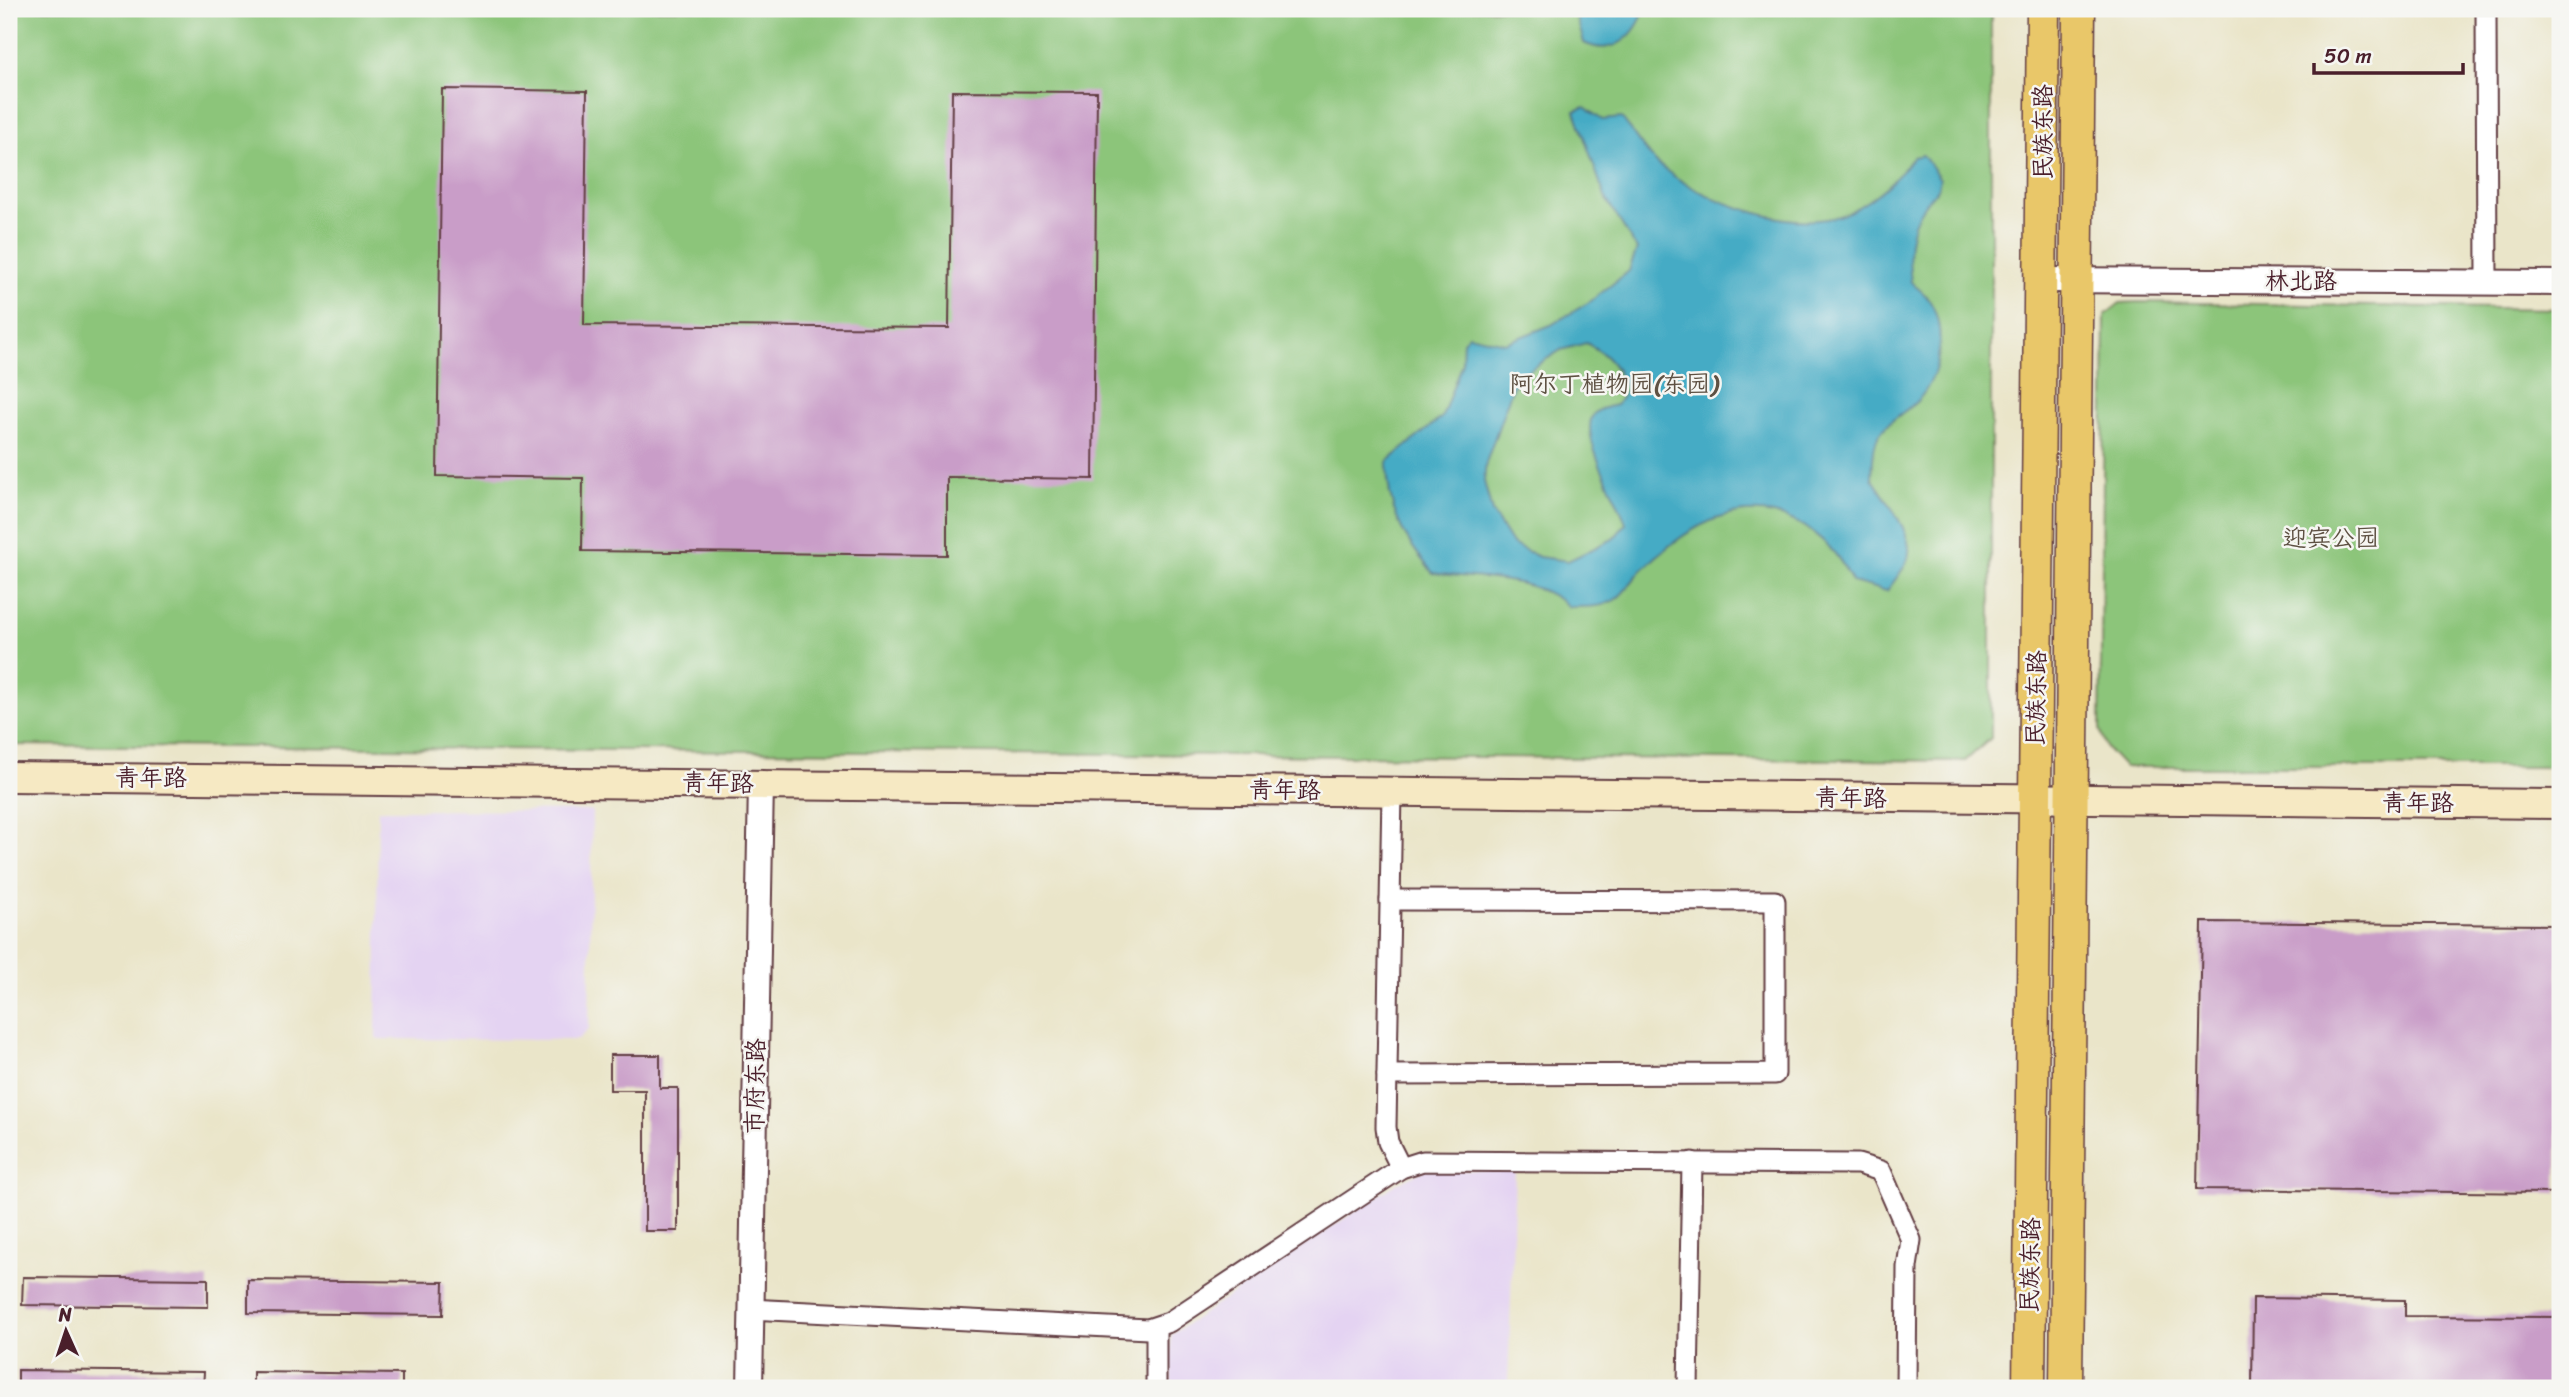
<svg xmlns="http://www.w3.org/2000/svg" width="2569" height="1397" font-family="Sriracha,'LXGW WenKai TC',sans-serif">
<style>
.built{fill:#e4d3f2}
.green{fill:#8cc57a;stroke:#6b7252;stroke-width:2}
.water{fill:#45abc5;stroke:#486578;stroke-width:2;fill-rule:evenodd}
.building{fill:#c99dc8}
.lines{fill:none;stroke-linecap:round;stroke-linejoin:round}
.minor-casing{stroke:#623d43;stroke-width:23}
.tertiary-casing{stroke:#623d43;stroke-width:28}
.secondary-casing{stroke:#623d43;stroke-width:32}
.primary-casing{stroke:#623d43;stroke-width:35}
.minor{stroke:#fff;stroke-width:19}
.tertiary{stroke:#fff;stroke-width:24}
.secondary{stroke:#f6e9c3;stroke-width:28}
.primary{stroke:#e9c769;stroke-width:32}
.labels{text-anchor:middle;stroke-width:5;stroke-linejoin:round;paint-order:stroke}
.street-label{font-size:24px;fill:#4a1f2b;stroke:#f6f6f2}
.park-label{font-size:24px;fill:#5e5143;stroke:#f6f6f2}
</style>
<rect width="100%" height="100%" fill="#f6f6f2"/>
<filter id="ink" filterUnits="userSpaceOnUse"><feTurbulence type="fractalNoise" baseFrequency=".0143" numOctaves="2"/><feDisplacementMap in="SourceGraphic" scale="14" xChannelSelector="R" yChannelSelector="G"/><feConvolveMatrix kernelMatrix="1 2 1 2 8 2 1 2 1" color-interpolation-filters="sRGB"/></filter>
<filter id="wash" filterUnits="userSpaceOnUse"><feTurbulence type="fractalNoise" baseFrequency=".00686" numOctaves="4" result="noise"/><feDisplacementMap in="SourceGraphic" scale="28" xChannelSelector="R" yChannelSelector="G"/><feGaussianBlur stdDeviation="1.57" result="paint"/><feColorMatrix in="noise" values="0 0 0 0 0 0 0 0 0 0 0 0 0 0 0 0 0 1.4 0 .05"/><feComposite in="paint" operator="in"/></filter>
<g filter="url(#wash)">
<rect width="100%" height="100%" fill="#eae5c9"/>
<g class="built">
<path d="M378,810L592,811L589,1029L577,1040L376,1039Z"/>
<path d="M1425,1170L1515,1171L1508,1388H1171V1335L1399,1182Z"/>
</g>
<g class="green">
<path d="M9,9H1991V738L1965,761L9,745Z"/>
<path d="M2138,302L2560,309V767H2124L2107,749L2100,729L2105,315L2120,303Z"/>
</g>
<g class="water">
<path d="M1577,9H1645C1635,37 1613,57 1584,43L1576,15Z"/>
<path d="M1585,107L1602,120L1622,118C1633,132 1644,152 1658,164C1698,198 1775,227 1827,219C1858,214 1896,182 1913,157L1923,155L1940,179C1939,192 1930,196 1923,207C1907,230 1908,256 1911,282C1916,287 1923,292 1927,297C1948,326 1941,374 1919,399C1907,412 1889,419 1879,435C1872,446 1873,466 1872,478C1883,495 1907,527 1909,547C1911,563 1895,579 1887,591L1852,582C1840,555 1820,534 1794,521C1736,494 1682,530 1641,571C1633,579 1626,592 1616,599C1603,608 1584,607 1569,607C1534,575 1479,580 1433,573C1403,538 1387,509 1387,462L1442,417L1462,362L1463,341L1469,335L1505,343L1551,325L1591,301L1629,271L1637,249L1605,197L1575,111ZM1586,343C1608,354 1618,367 1626,390L1616,405C1608,407 1596,408 1592,417C1581,441 1619,499 1626,524L1613,539L1568,561L1539,557L1512,544L1492,512L1484,481L1486,463L1513,386L1523,374L1561,350Z"/>
</g>
<g id="blocks">
<g class="building">
<path d="M442,89L587,91L584,325L949,328L952,91L1097,92L1093,479L947,477V555L582,551L583,478L437,476Z"/>
<path d="M2202,922L2559,925L2557,1193L2197,1189Z"/>
<path d="M610,1055H660V1088H678V1231H645V1090H610Z"/>
<path d="M23,1277L208,1279V1307L22,1305Z"/>
<path d="M248,1280L444,1282L443,1315L248,1313Z"/>
<path d="M2253,1298L2405,1300V1316L2558,1317V1388H2252Z"/>
<path d="M18,1370L204,1372L203,1388H18Z"/>
<path d="M253,1372L402,1374V1388H253Z"/>
</g>
</g>
</g>
<g filter="url(#ink)">
<use href="#blocks" fill-opacity="0" stroke="#623d43" stroke-width="2"/>
<g class="lines">
<g class="minor-casing">
<g id="minor">
<path d="M2486,9L2487,282"/>
<path d="M1392,792L1386,1127L1388,1142L1401,1168"/>
<path d="M1387,1075L1775,1074V901L1390,900"/>
<path d="M750,1309L1148,1329L1169,1322L1401,1168L1423,1161L1858,1164L1881,1171L1911,1240L1907,1267L1906,1388"/>
<path d="M1156,1327V1388"/>
<path d="M1688,1388L1692,1162"/>
</g>
</g>
<g class="tertiary-casing">
<g id="tertiary">
<path d="M2042,280L2560,283"/>
<path d="M750,1388L761,783"/>
</g>
</g>
<g class="secondary-casing">
<path id="secondary" d="M9,777L2560,804"/>
</g>
<g class="primary-casing">
<g id="primary">
<path d="M2029,1388L2043,9"/>
<path d="M2066,1388L2079,9"/>
</g>
</g>
<use href="#minor" class="minor"/>
<use href="#tertiary" class="tertiary"/>
<use href="#secondary" class="secondary"/>
<use href="#primary" class="primary"/>
</g>
</g>
<g class="labels">
<g class="street-label">
<text transform="translate(2043 132) rotate(-90)" y="8">民族东路</text>
<text x="2301" y="289">林北路</text>
<text transform="translate(2036 698) rotate(-89)" y="8">民族东路</text>
<text x="151" y="786">青年路</text>
<text transform="translate(718 783) rotate(1)" y="8">青年路</text>
<text transform="translate(1285 790) rotate(1)" y="8">青年路</text>
<text transform="translate(1851 798) rotate(1)" y="8">青年路</text>
<text x="2418" y="811">青年路</text>
<text transform="translate(755 1086) rotate(-89)" y="8">市府东路</text>
<text transform="translate(2030 1265) rotate(-89)" y="8">民族东路</text>
</g>
<g class="park-label">
<text x="1614" y="392">阿尔丁植物园(东园)</text>
<text x="2331" y="546">迎宾公园</text>
</g>
</g>
<rect width="2569" height="1397" fill="none" stroke="#f6f6f2" stroke-width="35"/>
<g transform="translate(66 1331) rotate(357)" stroke="#f6f6f2" stroke-width="5" paint-order="stroke">
<path d="M0-5L12 26L0 18L-12 26Z" fill="#4a1f2b"/>
<text y="-10" font-size="19" font-weight="bold" text-anchor="middle" fill="#4a1f2b">N</text>
</g>
<path d="M2314 63v10h149v-10" fill="none" stroke="#4a1f2b" stroke-width="3.5"/>
<text x="2324" y="63" font-size="21" fill="#4a1f2b" stroke="#f6f6f2" stroke-width="5" paint-order="stroke">50 m</text>
</svg>
